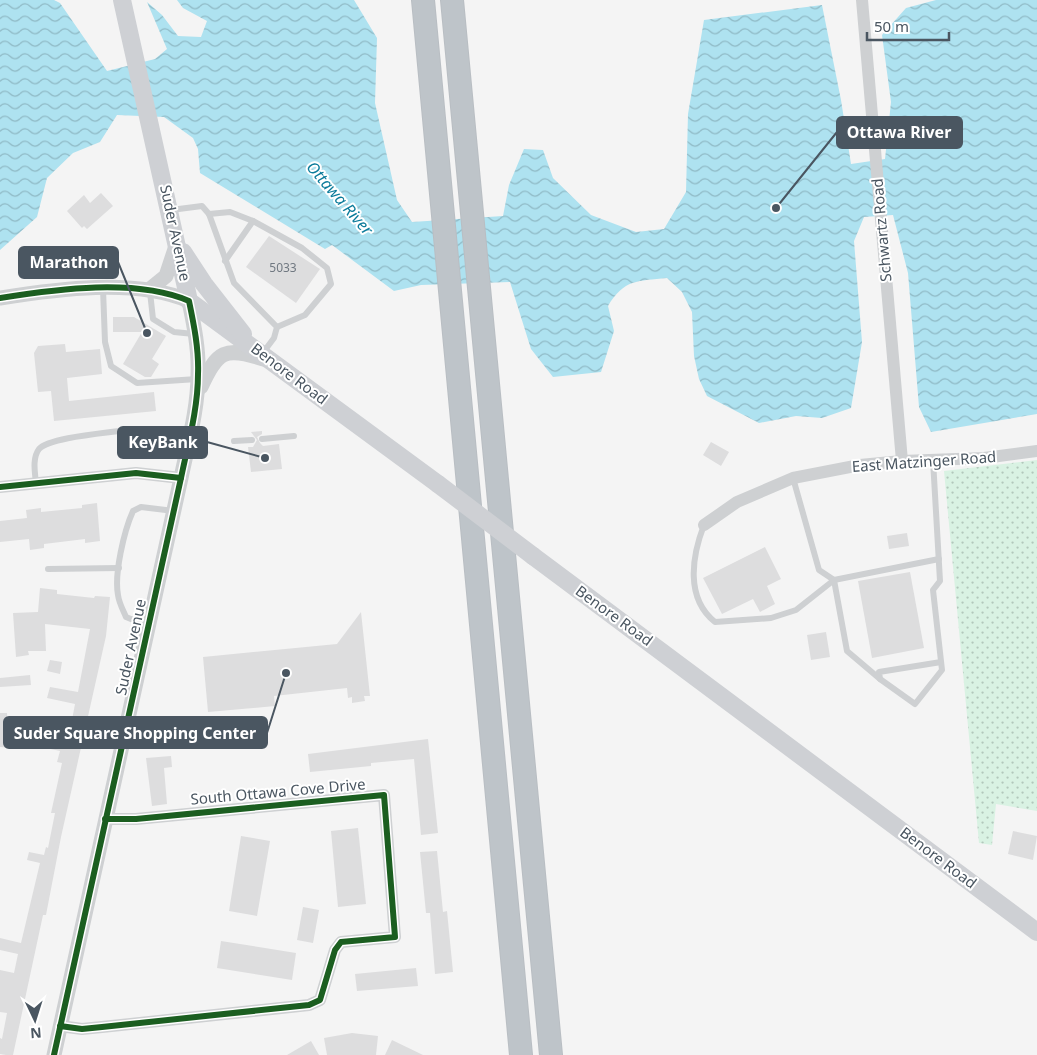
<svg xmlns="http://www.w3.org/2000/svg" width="1037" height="1055" font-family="'Noto Sans',sans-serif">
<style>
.grass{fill:url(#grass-dots)}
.water{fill:url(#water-waves)}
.building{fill:#ddddde}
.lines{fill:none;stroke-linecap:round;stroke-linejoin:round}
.motorway-casing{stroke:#b9bec3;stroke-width:24}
.service{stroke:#ced0d2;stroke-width:6}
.minor{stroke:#ced0d2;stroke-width:12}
.tertiary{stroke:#ced0d2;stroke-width:15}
.secondary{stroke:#ced0d4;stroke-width:18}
.motorway{stroke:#bec4c9;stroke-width:22}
.secondary-bridge{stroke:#ced0d4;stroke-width:18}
.cycleway-casing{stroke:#fff;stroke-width:9}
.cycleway{stroke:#1b5e20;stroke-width:6}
.labels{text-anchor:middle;stroke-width:4;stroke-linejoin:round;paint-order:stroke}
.number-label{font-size:12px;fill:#707881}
.street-label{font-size:15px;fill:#4a5661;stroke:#fff}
.water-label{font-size:16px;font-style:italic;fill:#0c7c9b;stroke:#fff}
.leader{fill:none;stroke:#4a5661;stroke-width:2}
.callout-dot{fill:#4a5661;stroke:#fff;stroke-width:2}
.callout{fill:#4a5661;stroke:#4a5661;stroke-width:2}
.callout-label{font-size:16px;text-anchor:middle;font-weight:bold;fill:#fff}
</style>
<defs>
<pattern id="grass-dots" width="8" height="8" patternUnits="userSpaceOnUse" patternTransform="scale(1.25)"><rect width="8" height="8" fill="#d9f2e3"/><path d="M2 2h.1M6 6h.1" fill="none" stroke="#b2c7bb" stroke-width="1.8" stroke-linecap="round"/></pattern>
<pattern id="water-waves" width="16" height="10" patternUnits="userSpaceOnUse" patternTransform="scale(1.25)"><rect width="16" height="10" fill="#aee2f0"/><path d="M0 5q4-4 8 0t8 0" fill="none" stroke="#90bac6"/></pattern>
</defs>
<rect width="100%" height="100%" fill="#f4f4f4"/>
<path class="grass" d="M1037,460V811L996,804L992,845L979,843L944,471Z"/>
<path class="water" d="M0,0H54L60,3L107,71L155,59L167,49L147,2L162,15L178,36L201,37L207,21L183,8L177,0H354L377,38L375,103L397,200L412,222L503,216L509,185L524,149L543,150L553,178L591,215L636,232L664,229L686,192L688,114L704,20L822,5L841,100L851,164L885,159L891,102L882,35L906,8L936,0H1037V414L931,432L919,407L908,273L893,215L864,217L854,241L862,342L851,408L822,418L796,416L759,423L707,396L699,379L694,356L692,312L682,292L667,278C638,281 624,279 608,306L614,331L601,372L553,377L531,349L510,282L421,285L394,291L332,245L325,249L200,173L198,149L193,138L164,117L117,115L100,142L73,153L47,178L37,217L0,250Z"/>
<g class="building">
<path d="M101,193L113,206L87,229L84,226L82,228L67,211L84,195L90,203Z"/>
<path d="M269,236L320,269L296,303L246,267Z"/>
<path d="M113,317H134L166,336L152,359L159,364L151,377H145L123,364L142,332H113Z"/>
<path d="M65,344L66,352L100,349L102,374L67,378L69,401L154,392L156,411L54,421L51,391L38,392L34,353L38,346Z"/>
<path d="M262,431V434L257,437L260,443L263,446L279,444L282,469L251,472L248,447H253L257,440L251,432Z"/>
<path d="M711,442L729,452L721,466L703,455Z"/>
<path d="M97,503L100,541L85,543V539L44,544V548L30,550L29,539L0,542V521L27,518L26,510L41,508V512L82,508V505Z"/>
<path d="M907,533L909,546L889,549L887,536Z"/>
<path d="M765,547L781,579L767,586L775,604L760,612L753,599L722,614L703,578Z"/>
<path d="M910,572L924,648L872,658L858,581Z"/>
<path d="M40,588L57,590V594L94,598L95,596L110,597L106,636L61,837L46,915H43L13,1055H6L0,1054V1038L2,1039L7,1013L0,1012V970L14,973L18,954L0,950V938L21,943L40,863L27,860L29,852L44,855L46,847L48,848L55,813H51L62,763L57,762L60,751L32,745V749L0,747V713H7L8,731L33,733L68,741L75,704L47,698L50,687L78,692L90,629L45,624L46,651H28L29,655L16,657L13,613L38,612Z"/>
<path d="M361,612L370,696H364L365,701L352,703V697L348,698L347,688L274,696L275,706L208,712L203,657L337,644Z"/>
<path d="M826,632L830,657L811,660L807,635Z"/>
<path d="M50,660L62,662L60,674L47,671Z"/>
<path d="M30,675L31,685L0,687V678Z"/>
<path d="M428,739L438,833L421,835L414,759L371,763V766L310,772L308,754Z"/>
<path d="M171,756L172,767L164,768L167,804L152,806L146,758Z"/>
<path d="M358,828L366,904L338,907L331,831Z"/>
<path d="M1013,831L1037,836L1033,860L1008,854Z"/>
<path d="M241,836L270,841L257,916L229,911Z"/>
<path d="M437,851L443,912L447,911L453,972L435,974L430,913H426L420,852Z"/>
<path d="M303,907L319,910L313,943L297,940Z"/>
<path d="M221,941L296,953L292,980L217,968Z"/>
<path d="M416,968L418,986L357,991L355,974Z"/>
<path d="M352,1033L378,1036L376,1055H327L324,1038Z"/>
<path d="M392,1040L423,1055H385Z"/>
<path d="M311,1041L319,1055H287Z"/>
</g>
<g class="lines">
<g class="motorway-casing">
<g id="motorway">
<path d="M423,0L521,1055"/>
<path d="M452,0L551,1055"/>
</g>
</g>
<g class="service">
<path d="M171,210L202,206L209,214L234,283L277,327L274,338L262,354"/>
<path d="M209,214L230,212L253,221L302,248L327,268L331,284L305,315L277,327"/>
<path d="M225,261L253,221"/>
<path d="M103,289L105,342L111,366L137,383L197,379"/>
<path d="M150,292L153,319L174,332L194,334"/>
<path d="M262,439L294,436"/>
<path d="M234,441L252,440"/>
<path d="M933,460L940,581L933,590L942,670L915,704L880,679L879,672L941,662"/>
<path d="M793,478L819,570L834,580L847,651L880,679"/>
<path d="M36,483C35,473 32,458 39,449C50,437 109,433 126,430"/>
<path d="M704,525C692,556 685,598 715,622L771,618L796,610L834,580L939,559"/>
<path d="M48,569L119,568"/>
<path d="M148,626L126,617C123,610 119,603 118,595C114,574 124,531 133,511L141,507L174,511"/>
</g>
<g class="minor">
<path d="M862,0L902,461"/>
<path d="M0,487L136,473L181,478"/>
<path d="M704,525L737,502L793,478L860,465L902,461L984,458L1037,451"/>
<path d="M60,1026L82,1029L102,1027L309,1005L320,1000L335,950L341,942L395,937L384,795L136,819H105"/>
</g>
<g class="tertiary">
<path d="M150,289L166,276L177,243"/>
<path d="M0,298C57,289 135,278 189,301C194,325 199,350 198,374C198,409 188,444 181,478L54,1055"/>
<path d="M201,387C217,351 225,346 263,359"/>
</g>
<g class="secondary">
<path d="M122,0L189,301L438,484"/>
<path d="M183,252L204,284L243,334"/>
<path d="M533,556L1037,932"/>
</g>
<use href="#motorway" class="motorway"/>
<path class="secondary-bridge" d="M438,484L533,556"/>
<g class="cycleway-casing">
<g id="cycleway">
<path d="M0,298C57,289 135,278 189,301C194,325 199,350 198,374C198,409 188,444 181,478L54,1055"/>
<path d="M0,487L136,473L181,478"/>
<path d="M60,1026L82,1029L102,1027L309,1005L320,1000L335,950L341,942L395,937L384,795L136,819H105"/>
</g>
</g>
<use href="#cycleway" class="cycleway"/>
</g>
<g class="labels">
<g class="number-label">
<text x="283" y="272">5033</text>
</g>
<g class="street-label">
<text transform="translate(882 230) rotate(-95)" y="5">Schwartz Road</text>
<text transform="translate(175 233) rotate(78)" y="5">Suder Avenue</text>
<text transform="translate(289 374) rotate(37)" y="5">Benore Road</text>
<text transform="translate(924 462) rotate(-4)" y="5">East Matzinger Road</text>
<text transform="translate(614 616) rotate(36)" y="5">Benore Road</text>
<text transform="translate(131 647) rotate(-78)" y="5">Suder Avenue</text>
<text transform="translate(278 792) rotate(-5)" y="5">South Ottawa Cove Drive</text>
<text transform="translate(938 858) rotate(37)" y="5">Benore Road</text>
</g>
<g class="water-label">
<text transform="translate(340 198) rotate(49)" y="6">Ottawa River</text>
</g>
</g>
<path class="leader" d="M776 208L837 132M147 333L118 262M265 458L207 442M286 673L267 733"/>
<g class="callout-dot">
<circle cx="776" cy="208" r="5"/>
<circle cx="147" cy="333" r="5"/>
<circle cx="265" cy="458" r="5"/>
<circle cx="286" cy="673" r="5"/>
</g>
<g class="callout">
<rect x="837" y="117" width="125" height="31" rx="5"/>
<rect x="19" y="247" width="99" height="31" rx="5"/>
<rect x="118" y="427" width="89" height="31" rx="5"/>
<rect x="4" y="717" width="263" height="31" rx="5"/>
</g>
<g class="callout-label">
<text x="899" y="138">Ottawa River</text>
<text x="69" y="268">Marathon</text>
<text x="163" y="448">KeyBank</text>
<text x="135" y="739">Suder Square Shopping Center</text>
</g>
<g transform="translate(35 1020) rotate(176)" stroke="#ffffff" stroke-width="4" paint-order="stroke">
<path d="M0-4L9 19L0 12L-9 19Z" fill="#4a5661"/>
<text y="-8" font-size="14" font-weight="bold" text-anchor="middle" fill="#4a5661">N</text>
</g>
<path d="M867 32v8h82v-8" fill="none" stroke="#4a5661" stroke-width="2.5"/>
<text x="874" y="32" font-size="15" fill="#4a5661" stroke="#ffffff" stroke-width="4" paint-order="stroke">50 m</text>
</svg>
